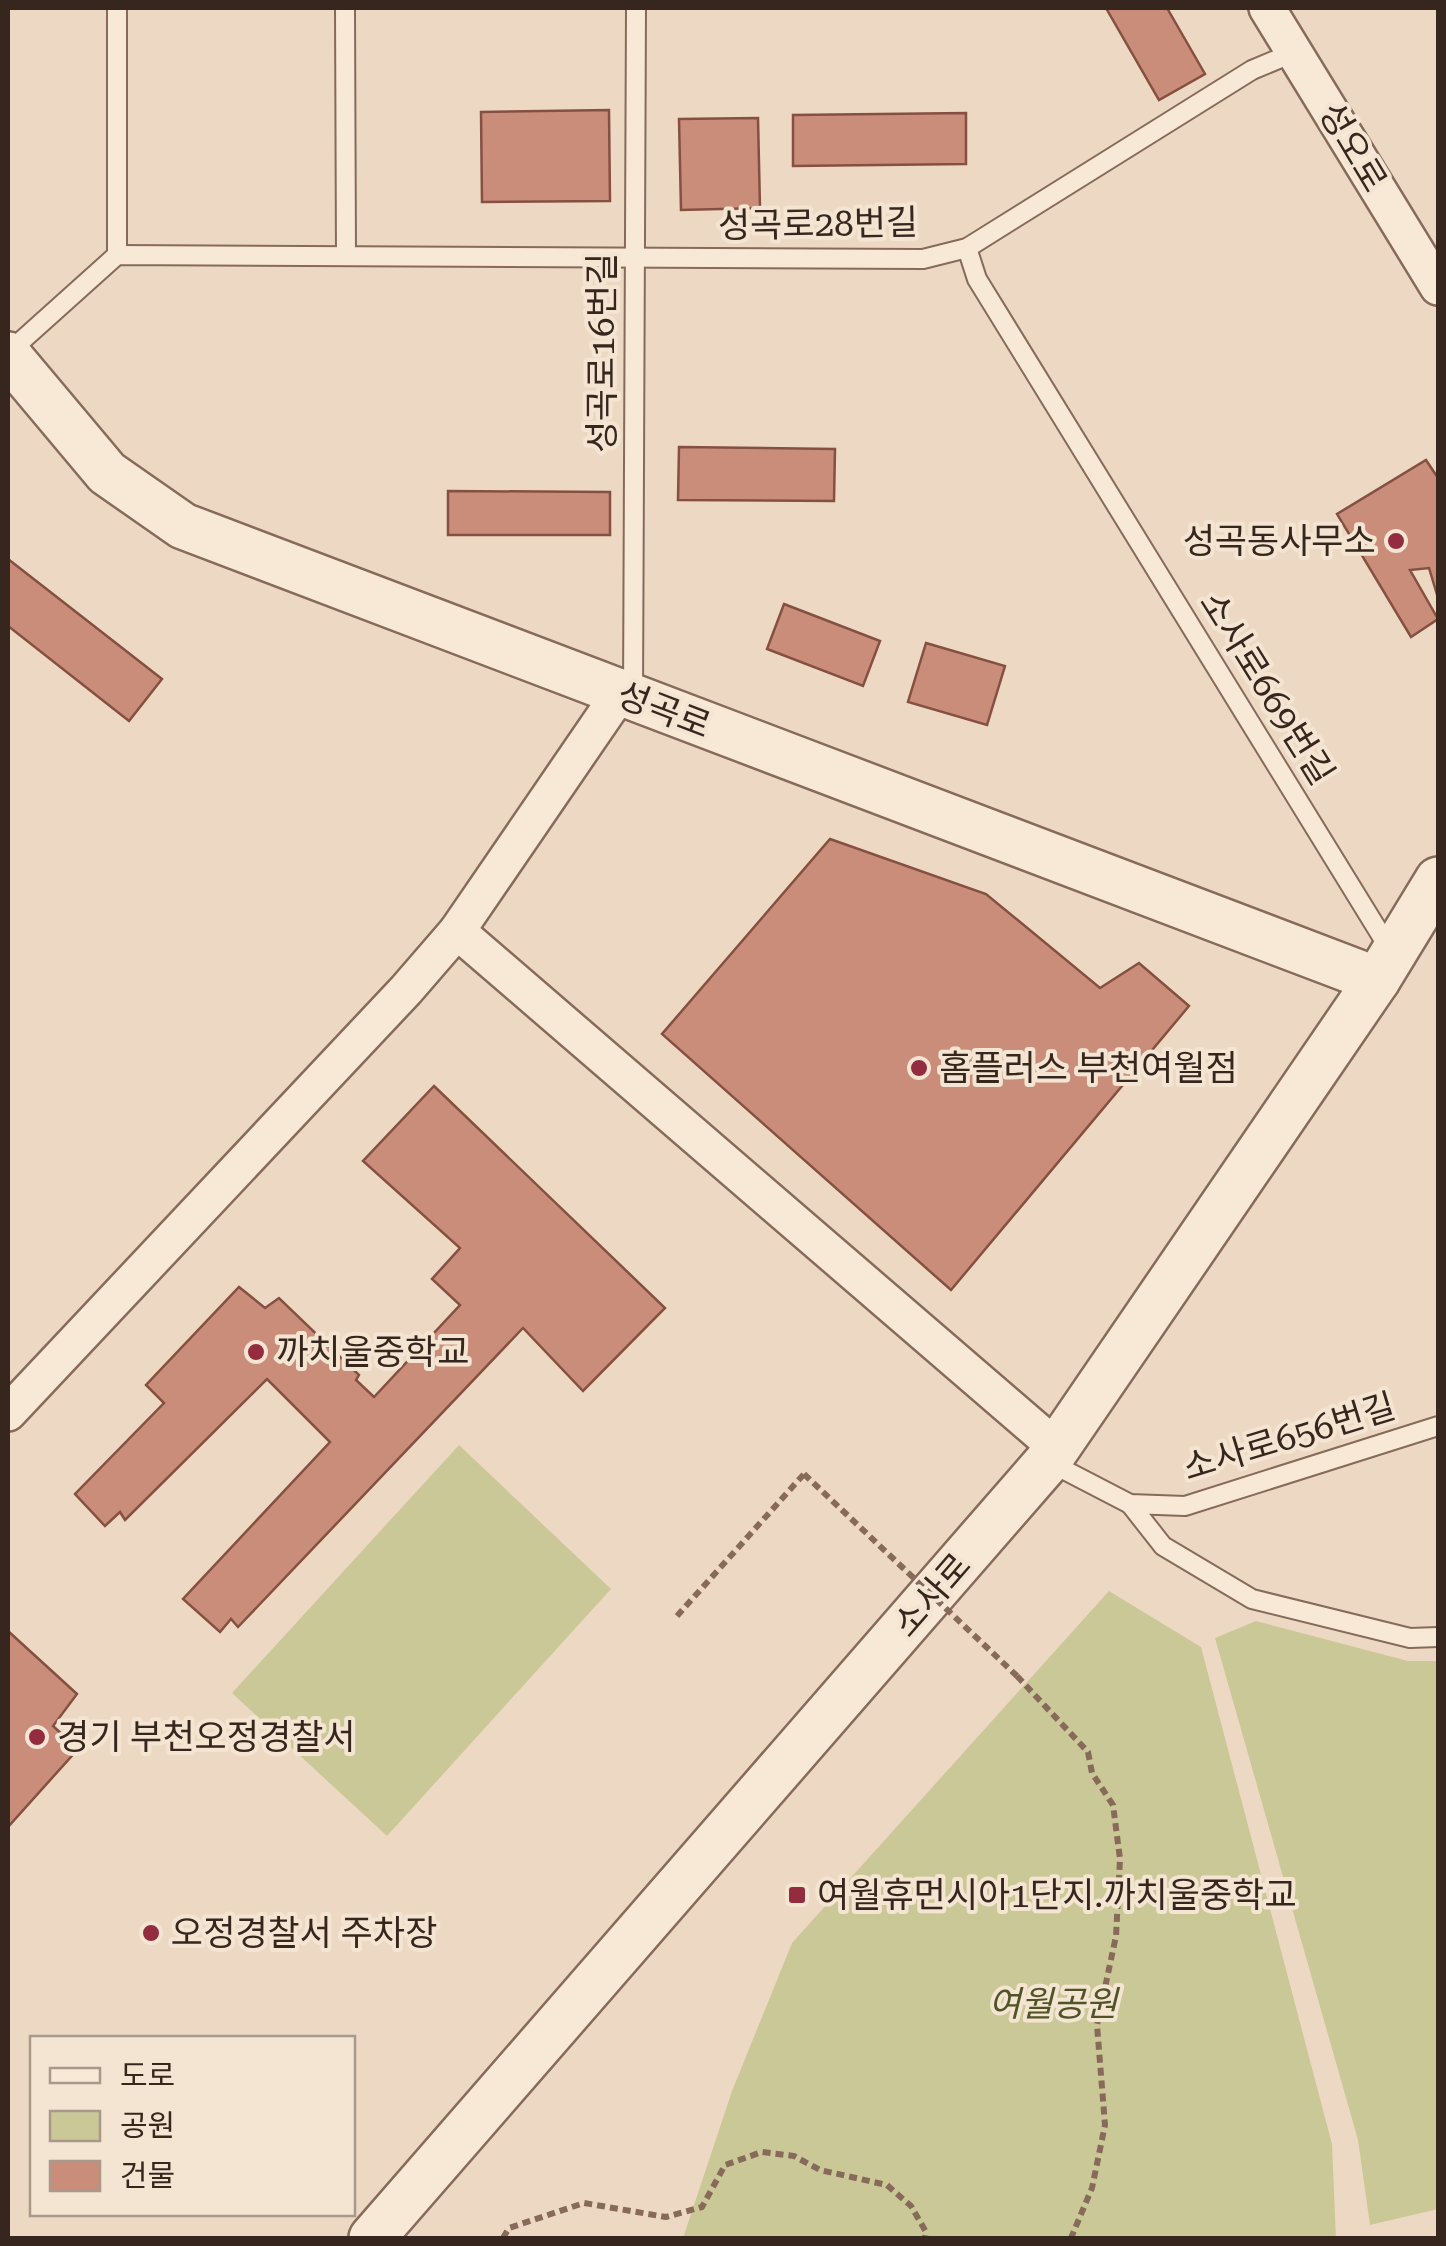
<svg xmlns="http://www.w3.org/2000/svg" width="1446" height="2246" font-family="'Roboto Serif','Noto Sans KR',serif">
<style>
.green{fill:#cbc897}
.building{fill:#ca8d7a;stroke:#855041;stroke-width:2.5}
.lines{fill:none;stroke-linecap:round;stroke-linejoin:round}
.service-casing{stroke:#876a5a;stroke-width:22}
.minor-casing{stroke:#876a5a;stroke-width:40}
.tertiary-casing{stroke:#876a5a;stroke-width:50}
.path{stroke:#876a5a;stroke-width:6;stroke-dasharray:8 5;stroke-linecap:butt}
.service{stroke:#f8e8d6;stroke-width:18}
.minor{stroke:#f8e8d6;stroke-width:35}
.tertiary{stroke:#f8e8d6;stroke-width:45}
.path-bridge{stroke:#876a5a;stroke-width:6;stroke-dasharray:8 5;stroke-linecap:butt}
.poi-dot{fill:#942c3f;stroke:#f4e5d3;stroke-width:4}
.labels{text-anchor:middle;stroke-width:8;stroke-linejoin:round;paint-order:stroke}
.street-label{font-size:35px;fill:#37261e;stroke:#f4e5d3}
.poi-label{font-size:35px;fill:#37261e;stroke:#f4e5d3;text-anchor:start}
.park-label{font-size:35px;font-style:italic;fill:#4f5325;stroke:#f4e5d3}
</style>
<rect width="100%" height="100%" fill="#edd9c3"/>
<g class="green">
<path d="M459,1445L611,1589L387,1836L232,1693Z"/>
<path d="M1109,1591L1201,1647L1332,2144L1336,2238H683L732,2091L792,1943Z"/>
<path d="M1256,1621L1408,1661H1438V2209L1370,2225L1358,2140L1215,1638Z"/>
</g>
<g class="building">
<path d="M1106,8H1167L1205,74L1159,100Z"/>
<path d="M609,110L610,201L482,202L481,112Z"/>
<path d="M966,113V164L793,166V115Z"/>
<path d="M758,118L760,208L681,210L679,119Z"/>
<path d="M679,447L835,449L834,501L678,500Z"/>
<path d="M1426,460L1438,478V598L1429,568L1410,570L1438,619L1411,637L1337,514Z"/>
<path d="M448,491L610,492V535H448Z"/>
<path d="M8,559L162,679L129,721L8,626Z"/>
<path d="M784,604L880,641L863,686L767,649Z"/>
<path d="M926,643L1005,666L987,725L908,702Z"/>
<path d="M830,839L986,894L1100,988L1139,963L1189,1006L951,1290L662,1034Z"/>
<path d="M434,1086L665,1308L583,1391L523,1328L238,1627L231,1619L220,1632L183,1599L330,1442L267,1379L125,1520L120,1512L105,1526L75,1494L164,1403L146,1385L239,1287L265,1308L279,1298L359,1375L356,1380L374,1397L460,1305L432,1279L460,1248L363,1161Z"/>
<path d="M8,1631L77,1694L53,1726L78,1749L8,1827Z"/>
</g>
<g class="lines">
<g class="service-casing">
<g id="service">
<path d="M117,8V255"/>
<path d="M345,8L346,256"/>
<path d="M967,248L977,279L1392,953"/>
<path d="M9,352L117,255L923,259L967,248L1252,70L1295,52"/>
<path d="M633,697L636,8"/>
<path d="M1049,1462L1130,1504L1185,1506L1438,1426"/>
<path d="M1130,1504L1163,1546L1252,1599L1410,1638L1438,1637"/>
</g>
</g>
<g class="minor-casing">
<g id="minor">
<path d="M1267,8L1438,287"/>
<path d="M457,931L1057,1448"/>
<path d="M8,1413L406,990L457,931L620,693"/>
</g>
</g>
<g class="tertiary-casing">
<g id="tertiary">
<path d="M8,355L107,473L183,526L1377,980"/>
<path d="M372,2238L1048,1461L1377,980L1438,880"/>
</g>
</g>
<g class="path">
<path d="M677,1616L804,1474"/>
<path d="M1017,1676L1088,1752L1092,1773L1113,1805L1120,1859L1116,1936L1097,2025L1105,2125L1092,2188L1071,2238"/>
<path d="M503,2238L509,2228L584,2203L666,2217L702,2207L725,2165L762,2152L794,2156L820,2170L887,2185L911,2206L926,2232L925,2238"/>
</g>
<use href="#service" class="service"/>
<use href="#minor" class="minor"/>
<use href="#tertiary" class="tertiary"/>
<path class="path-bridge" d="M804,1474L1017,1676"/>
</g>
<g class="poi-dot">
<circle cx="1396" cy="541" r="10"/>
<circle cx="919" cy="1068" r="10"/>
<circle cx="256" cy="1352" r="10"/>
<circle cx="37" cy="1737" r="10"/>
<rect x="787" y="1885" width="20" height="20" rx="5"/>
<circle cx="151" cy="1933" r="10"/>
</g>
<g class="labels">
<g class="street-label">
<text transform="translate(1353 147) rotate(59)" y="12">성오로</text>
<text transform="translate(818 224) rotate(-1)" y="12">성곡로28번길</text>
<text transform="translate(602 353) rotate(-90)" y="12">성곡로16번길</text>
<text transform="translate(1267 688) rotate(58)" y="12">소사로669번길</text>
<text transform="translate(664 710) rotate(21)" y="12">성곡로</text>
<text transform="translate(1289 1437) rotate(-17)" y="12">소사로656번길</text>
<text transform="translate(932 1595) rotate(-49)" y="12">소사로</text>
</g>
<g class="poi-label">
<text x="1376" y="553" text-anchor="end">성곡동사무소</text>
<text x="939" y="1080">홈플러스 부천여월점</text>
<text x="276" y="1364">까치울중학교</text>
<text x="57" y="1749">경기 부천오정경찰서</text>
<text x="817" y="1907">여월휴먼시아1단지.까치울중학교</text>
<text x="171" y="1945">오정경찰서 주차장</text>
</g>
<g class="park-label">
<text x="1053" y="2016">여월공원</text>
</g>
</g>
<rect width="1446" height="2246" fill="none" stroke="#37261e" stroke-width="20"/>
<rect x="30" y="2036" width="325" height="180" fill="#f4e5d3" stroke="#a8998b" stroke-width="2.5"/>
<rect x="50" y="2068" width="50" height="15" fill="#f8e8d6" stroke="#a8998b" stroke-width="2.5"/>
<text x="120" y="2086" font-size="30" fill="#37261e">도로</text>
<rect x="50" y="2111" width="50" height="30" fill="#cbc897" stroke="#a8998b" stroke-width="2.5"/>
<text x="120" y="2136" font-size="30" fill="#37261e">공원</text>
<rect x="50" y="2161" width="50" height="30" fill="#ca8d7a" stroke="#a8998b" stroke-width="2.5"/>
<text x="120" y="2186" font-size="30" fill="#37261e">건물</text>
</svg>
